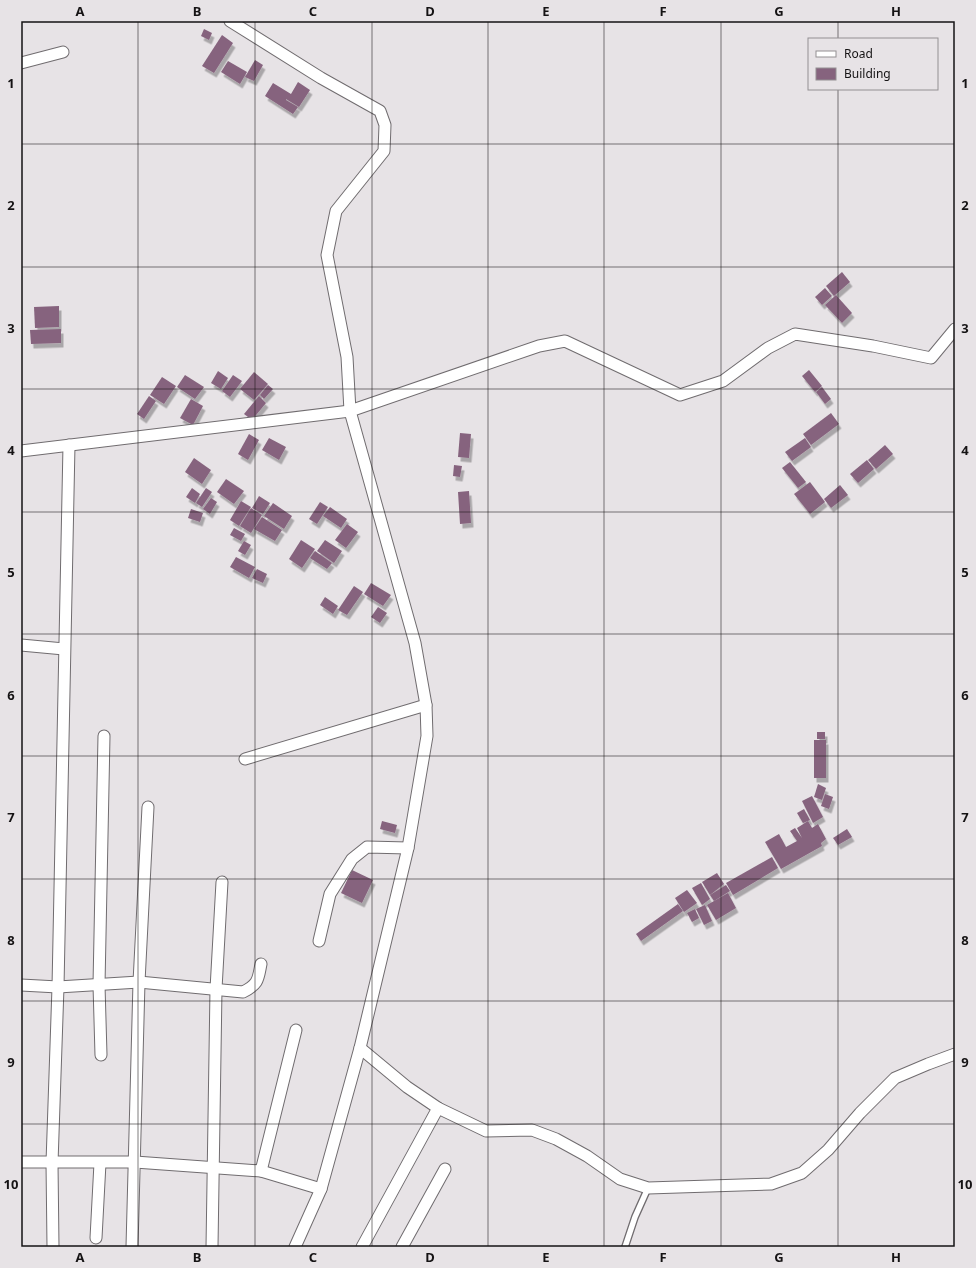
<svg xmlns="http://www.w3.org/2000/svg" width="976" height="1268" font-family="'Noto Sans',sans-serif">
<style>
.building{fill:#86637e;filter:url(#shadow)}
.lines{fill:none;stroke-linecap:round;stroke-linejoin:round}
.lane-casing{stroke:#706c6f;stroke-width:8}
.street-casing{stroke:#706c6f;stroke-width:13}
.lane{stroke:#fff;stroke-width:5.5}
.street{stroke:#fff;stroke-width:11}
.grid{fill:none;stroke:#151314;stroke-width:1;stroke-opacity:0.55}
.neatline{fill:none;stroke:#151314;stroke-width:1.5}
.grid-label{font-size:13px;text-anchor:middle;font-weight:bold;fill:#151314}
</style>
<defs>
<filter id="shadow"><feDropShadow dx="2.5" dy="4.5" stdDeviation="0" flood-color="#0004"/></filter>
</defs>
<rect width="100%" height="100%" fill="#e7e3e6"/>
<g class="building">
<path d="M204,29L212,33L209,40L201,36Z"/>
<path d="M222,35L233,43L214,73L202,66Z"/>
<path d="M255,60L263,65L254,81L245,77Z"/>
<path d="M228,61L247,72L240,84L221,72Z"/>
<path d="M298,82L310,90L299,107L286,99V100L298,107L293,114L265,96L273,83L291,94Z"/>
<path d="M842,272L850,282L834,296L826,286Z"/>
<path d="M825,288L832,296L822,305L815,297Z"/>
<path d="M836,295L852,313L842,323L825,305Z"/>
<path d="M59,306V327L35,328L34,307Z"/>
<path d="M61,329V343L31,344L30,330Z"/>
<path d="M809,370L822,386L815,392L802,376Z"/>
<path d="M218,371L228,378L221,389L211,383Z"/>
<path d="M254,372L268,384L254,400L240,389Z"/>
<path d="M185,375L204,387L195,399L177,387Z"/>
<path d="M233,375L242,381L230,397L222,391Z"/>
<path d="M162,377L176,386L164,404L150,395Z"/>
<path d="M268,385L273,389L264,399L260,395Z"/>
<path d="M822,387L831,399L825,404L816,392Z"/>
<path d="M149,396L156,401L144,419L137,414Z"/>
<path d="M259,396L266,403L252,420L244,414Z"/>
<path d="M191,399L203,406L193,425L180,418Z"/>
<path d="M831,413L839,424L811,445L803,434Z"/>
<path d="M460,433L471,434L469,458L458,457Z"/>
<path d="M249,434L259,440L248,460L238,454Z"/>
<path d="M269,438L286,447L279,460L262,450Z"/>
<path d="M805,438L811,447L792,461L785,452Z"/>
<path d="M885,445L893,454L876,469L868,460Z"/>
<path d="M194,458L211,470L202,484L185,472Z"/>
<path d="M867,460L874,469L858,483L850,474Z"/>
<path d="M790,462L806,482L798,488L782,468Z"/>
<path d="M454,465L462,466L460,477L453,476Z"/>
<path d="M226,479L244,491L234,504L217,492Z"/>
<path d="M810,482L825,502L810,514L794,494Z"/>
<path d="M840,485L848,495L831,508L824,499Z"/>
<path d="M192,488L200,494L195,503L186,497Z"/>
<path d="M206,488L212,492L202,507L196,503Z"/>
<path d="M469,491L471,523L460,524L458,492Z"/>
<path d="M259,496L270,503L263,514L252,508Z"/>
<path d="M211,498L217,502L210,514L203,509Z"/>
<path d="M241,501L251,507L239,526L230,520Z"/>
<path d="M320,502L328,507L317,524L309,519Z"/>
<path d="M273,503L292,516L284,529L264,516Z"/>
<path d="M330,507L347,519L341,528L323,516Z"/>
<path d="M251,508L262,515L251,533L240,526Z"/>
<path d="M191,509L203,513L200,522L188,518Z"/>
<path d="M262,517L282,530L275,541L254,529Z"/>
<path d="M347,524L358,532L346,548L335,540Z"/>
<path d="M234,528L245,534L241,541L230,535Z"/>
<path d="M301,540L315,549L302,568L289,559Z"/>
<path d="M325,540L342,551L334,563L317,551Z"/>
<path d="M244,541L251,545L245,555L238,551Z"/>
<path d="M315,551L332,563L327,569L310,558Z"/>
<path d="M236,557L255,567L249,578L230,567Z"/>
<path d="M257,569L267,574L263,583L252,578Z"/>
<path d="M371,583L391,595L383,606L364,594Z"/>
<path d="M354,586L363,592L347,615L338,610Z"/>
<path d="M325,597L338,606L333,614L320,605Z"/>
<path d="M378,607L387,613L380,623L371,617Z"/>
<rect x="817" y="732" width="8" height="7"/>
<rect x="814" y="740" width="12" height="38"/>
<path d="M818,784L826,788L822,800L814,797Z"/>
<path d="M825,794L833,797L829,809L821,806Z"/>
<path d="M812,796L823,817L813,823L802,801Z"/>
<path d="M804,809L810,820L803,823L797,813Z"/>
<path d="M382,821L397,825L395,833L380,829Z"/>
<path d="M808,821L812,828L818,824L826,839L821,843L822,846L781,869L765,842L779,834L786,847L797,841L790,831L795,828L802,838L797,828Z"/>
<path d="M847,829L852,837L838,845L833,838Z"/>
<path d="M772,857L778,868L733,895L726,883Z"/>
<path d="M352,870L373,880L362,903L341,893Z"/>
<path d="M717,873L724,884L710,895L702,882Z"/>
<path d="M701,883L710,899L702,905L692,888Z"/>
<path d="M726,885L730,891L714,901L710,895Z"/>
<path d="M687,890L697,903L684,912L675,898Z"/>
<path d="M728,893L736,908L716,920L707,905Z"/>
<path d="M678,904L683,911L641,941L636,934Z"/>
<path d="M705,905L712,921L704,925L696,909Z"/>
<path d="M695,909L699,918L692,922L687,913Z"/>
</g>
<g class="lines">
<g class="lane-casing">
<path id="lane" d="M625,1247L635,1217L648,1188"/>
</g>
<g class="street-casing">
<g id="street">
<path d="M230,21L321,78L380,111L385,125L384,151L336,211L327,255L347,357L350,411L415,643L426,705L427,736L408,848L360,1048L321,1189L295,1247"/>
<path d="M21,63L63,52"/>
<path d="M21,451L350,411L539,346L565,341L680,395L723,381L768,348L795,334L873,346L931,358L955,329"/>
<path d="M21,645L64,649"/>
<path d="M245,759L426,705"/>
<path d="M319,941L330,894L352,859L367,847L408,848"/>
<path d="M21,985L58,987L139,982L243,992C259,984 258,979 261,964"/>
<path d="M360,1048L407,1087L438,1108L486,1131L532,1130L556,1139L587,1156L620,1179L648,1188L771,1184L802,1173L828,1150L860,1113L895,1078L928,1064L955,1054"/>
<path d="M101,1055L99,985L104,736"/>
<path d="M21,1162H135L261,1171L321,1189"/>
<path d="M261,1171L296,1030"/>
<path d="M96,1238L100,1163"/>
<path d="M53,1247L52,1163L58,987L69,445"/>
<path d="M132,1247L139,982L148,807"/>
<path d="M212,1247L216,989L222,882"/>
<path d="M362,1247L438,1108"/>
<path d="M402,1247L445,1169"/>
</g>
</g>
<use href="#lane" class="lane"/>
<use href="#street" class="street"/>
</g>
<path class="grid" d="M138,21V1247M255,21V1247M372,21V1247M488,21V1247M604,21V1247M721,21V1247M838,21V39M838,89V1247M21,144H955M21,267H955M21,389H955M21,512H955M21,634H955M21,756H955M21,879H955M21,1001H955M21,1124H955"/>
<rect width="976" height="1268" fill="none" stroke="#e7e3e6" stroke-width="44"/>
<rect x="808" y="38" width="130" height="52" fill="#e7e3e6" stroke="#939092"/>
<rect x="816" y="51" width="20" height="6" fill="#ffffff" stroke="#939092"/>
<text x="844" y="58" font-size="12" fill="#151314">Road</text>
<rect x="816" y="68" width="20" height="12" fill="#86637e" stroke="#939092"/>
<text x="844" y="78" font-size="12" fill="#151314">Building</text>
<rect x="22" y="22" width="932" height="1224" class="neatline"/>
<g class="grid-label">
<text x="80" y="16">A</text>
<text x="197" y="16">B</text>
<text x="313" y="16">C</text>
<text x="430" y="16">D</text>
<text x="546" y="16">E</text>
<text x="663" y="16">F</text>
<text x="779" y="16">G</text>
<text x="896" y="16">H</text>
<text x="11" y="88">1</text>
<text x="965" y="88">1</text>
<text x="11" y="210">2</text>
<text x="965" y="210">2</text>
<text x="11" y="333">3</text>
<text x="965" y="333">3</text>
<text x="11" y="455">4</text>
<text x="965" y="455">4</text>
<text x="11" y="577">5</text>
<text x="965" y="577">5</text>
<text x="11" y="700">6</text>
<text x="965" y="700">6</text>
<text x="11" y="822">7</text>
<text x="965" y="822">7</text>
<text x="11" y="945">8</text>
<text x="965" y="945">8</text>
<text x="11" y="1067">9</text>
<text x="965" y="1067">9</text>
<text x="11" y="1189">10</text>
<text x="965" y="1189">10</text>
<text x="80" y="1262">A</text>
<text x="197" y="1262">B</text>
<text x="313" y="1262">C</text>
<text x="430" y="1262">D</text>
<text x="546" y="1262">E</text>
<text x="663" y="1262">F</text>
<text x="779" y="1262">G</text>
<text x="896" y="1262">H</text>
</g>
</svg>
